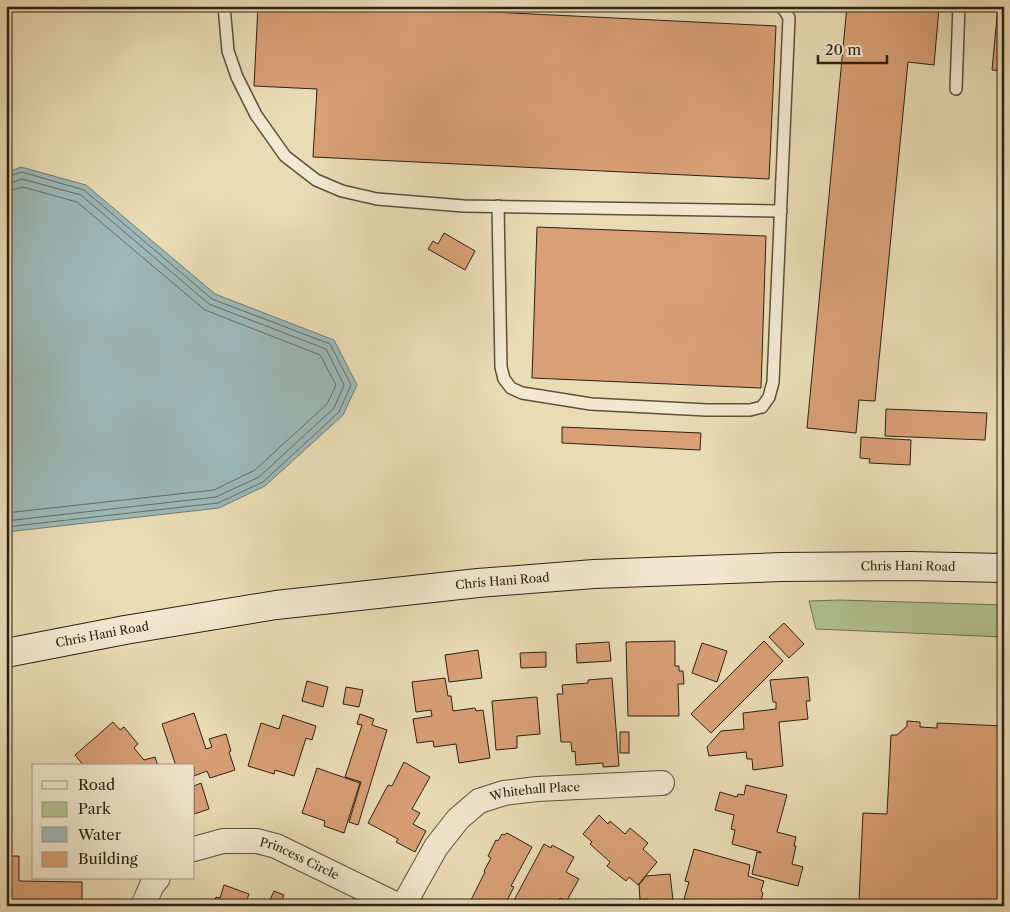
<svg xmlns="http://www.w3.org/2000/svg" width="1010" height="912" font-family="'Libre Caslon Text',serif">
<style>
.green{fill:#b1c291;stroke:#6f7152}
.water{fill:#9cb9b8;stroke:#707c76}
.lines{fill:none;stroke-linecap:round;stroke-linejoin:round}
.shore{stroke:#646c66;stroke-width:1}
.building{fill:#d9a077;stroke:#2d2014}
.lane-casing{stroke:#5c4f3c;stroke-width:14}
.street-casing{stroke:#5c4f3c;stroke-width:26}
.secondary-casing{stroke:#2d2014;stroke-width:30}
.lane{stroke:#f1e8cf;stroke-width:11}
.street{stroke:#f1e8cf;stroke-width:24}
.secondary{stroke:#f1e8cf;stroke-width:28}
.labels{text-anchor:middle;stroke-width:4.5;stroke-linejoin:round;paint-order:stroke}
.street-label{font-size:12px;fill:#2d2014;stroke:#f1e8cf}
</style>
<rect width="100%" height="100%" fill="#e9dcb5"/>
<filter id="stains"><feTurbulence type="fractalNoise" baseFrequency=".004" numOctaves="4"/><feColorMatrix values="0 0 0 0 .2 0 0 0 0 .09 0 0 0 0 .02 0 0 0 .5 -.17"/></filter>
<radialGradient id="worn" r=".72"><stop offset=".6" stop-color="#630" stop-opacity="0"/><stop offset="1" stop-color="#630" stop-opacity=".3"/></radialGradient>
<path class="green" d="M840,600L1004,605V637L816,629L809,601Z"/>
<path class="water" d="M21,167L86,185L215,294L334,340L357,385L343,415L265,486L219,508L6,532V173Z"/>
<g class="lines">
<g class="shore">
<path d="M6,177L22,172L84,190L212,299L330,344L351,385L339,412L263,482L218,503L6,527"/>
<path d="M6,183H11L22,179L81,195L209,304L326,349L344,385L334,408L259,477L216,497L6,521"/>
<path d="M6,191L12,190L23,187L77,202L205,310L320,355L336,385L327,404L255,470L214,490L6,513"/>
</g>
</g>
<g class="building">
<path d="M258,6H370L776,26L769,179L313,157L317,89L254,86Z"/>
<path d="M847,6H924L939,8L934,65L908,62L875,401L859,400L856,433L807,428Z"/>
<path d="M998,6H1004V71L992,70Z"/>
<path d="M537,227L766,236L761,388L532,378Z"/>
<path d="M444,233L475,251L465,270L428,249L433,241L438,244Z"/>
<path d="M886,409L987,413L985,440L885,436Z"/>
<path d="M562,427L701,433L700,450L562,443Z"/>
<path d="M861,437L911,440L910,465L869,463L870,459L860,458Z"/>
<path d="M784,623L804,644L789,658L769,637Z"/>
<path d="M675,641V666H679V671H683L684,684H678L679,716H628L626,642Z"/>
<path d="M764,641L783,661L711,733L691,714Z"/>
<path d="M609,642L611,661L577,663L576,644Z"/>
<path d="M702,643L727,651L717,682L692,673Z"/>
<path d="M478,650L482,678L449,682L445,655Z"/>
<path d="M546,652V667L521,668L520,653Z"/>
<path d="M808,677L810,701H806L808,719L779,722L783,766L753,770L752,759H747L746,752L709,756L707,747L721,731L744,729L743,713L776,709V702H773L770,680Z"/>
<path d="M445,678L448,696H451L453,711L475,708L476,711L483,710L490,758L459,763L456,744L434,747L433,741L417,743L413,719L432,716L431,710L416,712L412,682Z"/>
<path d="M612,678L619,766L603,767V763L576,765L575,751L572,752L571,742H561L557,694H563L562,685L588,683V680Z"/>
<path d="M307,681L328,687L323,707L302,701Z"/>
<path d="M346,687L363,690L359,707L343,704Z"/>
<path d="M537,697L540,734L517,736V748L496,750L492,701Z"/>
<path d="M194,713L206,749L212,747L209,739L226,734L231,751L229,752L235,770L210,778L207,771L194,776V766H176L162,724Z"/>
<path d="M360,714L374,719L372,725L387,730L358,825L349,822L361,782L345,777L362,725L357,724Z"/>
<path d="M283,715L316,726L312,740L306,738L294,776L275,770L274,774L248,766L261,723L279,729Z"/>
<path d="M907,721L920,722V727L937,728V723L1004,726V906H866V901H859L863,813L887,814L891,735H897L907,726Z"/>
<path d="M113,722L120,730L124,727L138,744L134,748L144,760L155,757L158,766H84L75,755Z"/>
<rect x="620" y="732" width="9" height="21"/>
<path d="M404,762L430,777L412,809L420,813L413,824L426,831L415,852L396,842L398,839L368,823L388,785L392,786Z"/>
<path d="M317,768L360,783L344,833L324,826L325,821L302,813Z"/>
<path d="M201,783L209,809L194,814V786Z"/>
<path d="M746,785L787,795L777,832L796,837L794,846H796L792,864L803,867L798,886L752,874L757,852L761,853V852L732,844L735,830L731,829L734,815L715,810L720,792L737,797L738,794L744,795Z"/>
<path d="M599,815L608,824L610,821L625,834L630,828L648,843L643,849L657,862L638,885L629,877L626,881L607,866L610,862L590,844L592,842L583,834Z"/>
<path d="M507,833L532,847L511,886L514,887L504,906H468L485,872L484,871L491,858L488,856L496,840L498,841L502,834L504,835Z"/>
<path d="M544,844L551,848L552,845L574,857L566,872L579,879L566,902L560,898L556,906H511Z"/>
<path d="M694,849L750,865L748,876L764,881L761,891L763,893L760,906H706L684,899L689,882L685,881Z"/>
<path d="M6,856H19V881L82,882V906H6Z"/>
<path d="M670,874L673,900L648,903V899L640,900L639,885L646,876Z"/>
<path d="M224,885L249,894L246,902L257,906H213L216,897L220,898Z"/>
<path d="M274,891L284,895L280,904L270,900Z"/>
</g>
<g class="lines">
<g class="lane-casing">
<g id="lane">
<path d="M224,6L228,51L237,77L256,115L285,156L316,180L342,191L377,199L464,206L781,211"/>
<path d="M956,89L959,6"/>
<path d="M498,206L501,367L504,379L511,388L522,393L591,404L707,410H750L762,407L769,397L773,382L789,18L785,11L780,6"/>
</g>
</g>
<g class="street-casing">
<g id="street">
<path id="s1" d="M194,849L223,841H257L276,846L399,906"/>
<path d="M143,906L152,885L158,878"/>
<path id="s2" d="M403,906L436,847L458,819L479,801L504,793L537,789L662,783"/>
</g>
</g>
<g class="secondary-casing">
<g id="secondary">
<path id="s3" d="M6,653L125,630L276,605L478,583L594,574L781,567L910,566L1004,568"/>
</g>
</g>
<use href="#lane" class="lane"/>
<use href="#street" class="street"/>
<use href="#secondary" class="secondary"/>
</g>
<g class="labels">
<g class="street-label">
<text dy="4" stroke="none"><textPath href="#s3" startOffset="908">Chris Hani Road</textPath></text>
<text dy="4" stroke="none"><textPath href="#s3" startOffset="502">Chris Hani Road</textPath></text>
<text dy="4" stroke="none"><textPath href="#s3" startOffset="98">Chris Hani Road</textPath></text>
<text dy="4" stroke="none"><textPath href="#s2" startOffset="188">Whitehall Place</textPath></text>
<text dy="4" stroke="none"><textPath href="#s1" startOffset="110">Princess Circle</textPath></text>
</g>
</g>
<rect width="1010" height="912" fill="none" stroke="#e9dcb5" stroke-width="25"/>
<rect x="8" y="8" width="995" height="897" fill="none" stroke="#2d2014" stroke-width="2.5"/>
<rect x="12" y="12" width="985" height="887" fill="none" stroke="#2d2014"/>
<rect x="32" y="764" width="162" height="115" fill="#f1e8cf" stroke="#a39884"/>
<rect x="42" y="781" width="25" height="8" fill="#f1e8cf" stroke="#a39884"/>
<text x="78" y="790" font-size="15" fill="#2d2014">Road</text>
<rect x="42" y="802" width="25" height="15" fill="#b1c291" stroke="#a39884"/>
<text x="78" y="814" font-size="15" fill="#2d2014">Park</text>
<rect x="42" y="827" width="25" height="15" fill="#9cb9b8" stroke="#a39884"/>
<text x="78" y="840" font-size="15" fill="#2d2014">Water</text>
<rect x="42" y="852" width="25" height="15" fill="#d9a077" stroke="#a39884"/>
<text x="78" y="864" font-size="15" fill="#2d2014">Building</text>
<path d="M818 55v8h69v-8" fill="none" stroke="#2d2014" stroke-width="2.5"/>
<text x="825" y="55" font-size="15" fill="#2d2014" stroke="#f1e8cf" stroke-width="4" paint-order="stroke">20 m</text>
<rect width="100%" height="100%" filter="url(#stains)"/>
<rect width="100%" height="100%" fill="url(#worn)"/>
</svg>
